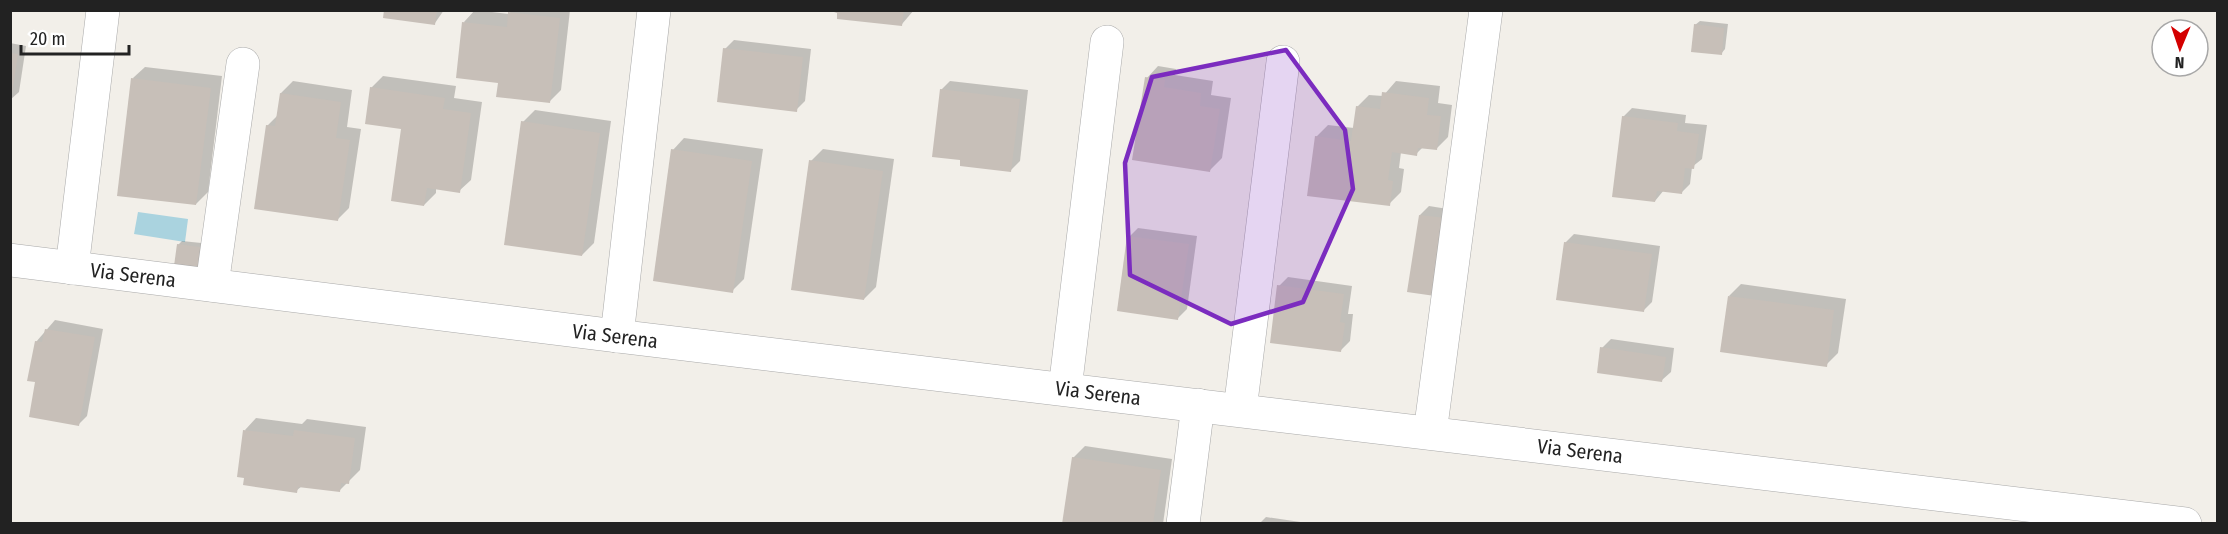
<svg xmlns="http://www.w3.org/2000/svg" width="2228" height="534" font-family="'Fira Sans Condensed',sans-serif">
<style>
.water{fill:#aad3df}
.shadow{fill:#0003}
.building{fill:#c7bfb8}
.lines{fill:none;stroke-linecap:round;stroke-linejoin:round}
.street-casing{stroke:#a9a9a9;stroke-width:34}
.street{stroke:#fff;stroke-width:33}
.marked{fill:#7b2cbf;fill-opacity:0.2;stroke:#7b2cbf;stroke-width:4.5;stroke-linejoin:round}
.labels{text-anchor:middle;stroke-width:4.5;stroke-linejoin:round;paint-order:stroke}
.street-label{font-size:20px;fill:#222;stroke:#fff}
</style>
<rect width="100%" height="100%" fill="#f2efe9"/>
<path class="water" d="M138,212L188,219L185,242L134,234Z"/>
<g class="shadow">
<path d="M385,10H444L435,23Z"/>
<path d="M475,10L509,14L512,10H570L561,90L549,102L499,81L464,22Z"/>
<path d="M828,10H914L902,24Z"/>
<path d="M1700,21L1728,24L1725,49L1721,54L1695,25Z"/>
<path d="M734,40L811,49L805,101L796,110L725,49Z"/>
<path d="M10,43L26,46L19,92L10,100Z"/>
<path d="M1158,66L1176,69L1175,75L1213,81L1211,95L1231,98L1222,158L1210,170L1147,78Z"/>
<path d="M145,67L222,76L208,192L196,204L133,78Z"/>
<path d="M383,76L456,86L454,98L482,102L471,180L459,191L436,188V193L424,205L403,128L371,88Z"/>
<path d="M293,81L352,90L347,127L361,129L349,208L337,220L267,126L278,115L281,93Z"/>
<path d="M950,81L1028,90L1020,161L1011,170L941,90Z"/>
<path d="M1396,81L1440,86L1438,103L1452,105L1448,137L1436,149L1423,147L1416,154L1401,152L1399,168L1404,169L1401,192L1389,204L1316,137L1328,125L1354,128L1357,107L1369,95L1383,96Z"/>
<path d="M1632,108L1686,115L1685,123L1707,125L1702,159L1692,167L1690,184L1681,193L1664,190L1655,201L1623,117Z"/>
<path d="M535,110L611,121L594,243L582,255L523,122Z"/>
<path d="M684,138L763,149L744,279L732,291L673,150Z"/>
<path d="M823,149L894,159L876,287L864,299L811,161Z"/>
<path d="M1429,206L1454,210L1443,286L1420,215Z"/>
<path d="M1138,228L1197,236L1187,309L1178,318L1129,237Z"/>
<path d="M1574,234L1660,246L1652,302L1643,311L1565,243Z"/>
<path d="M182,241L211,244L208,264L178,245Z"/>
<path d="M1288,277L1352,286L1348,314H1353L1350,341L1341,350L1279,286Z"/>
<path d="M1741,284L1846,299L1838,353L1826,365L1729,296Z"/>
<path d="M55,320L103,329L87,416L78,425L36,342Z"/>
<path d="M1611,339L1674,348L1671,372L1662,380L1602,348Z"/>
<path d="M256,418L302,424L307,419L366,427L360,470L339,491L302,486L296,491L245,430Z"/>
<path d="M1085,446L1172,459L1163,524H1064L1073,458Z"/>
<path d="M1266,517L1314,524H1259Z"/>
</g>
<g class="building">
<path d="M384,10H437L435,25L383,18Z"/>
<path d="M828,10H904L902,26L837,19V13Z"/>
<path d="M508,12L560,18L550,103L496,97L498,83L456,78L462,22L507,27Z"/>
<path d="M1694,24L1724,28L1722,55L1691,52Z"/>
<path d="M723,48L803,57L797,112L717,102Z"/>
<path d="M10,53L18,54L12,94H10Z"/>
<path d="M1145,77L1165,80L1164,87L1201,93L1200,106L1220,109L1210,172L1132,160Z"/>
<path d="M131,78L211,88L196,205L117,196Z"/>
<path d="M370,87L445,98L443,109L471,113L460,193L427,188L424,206L391,201L401,129L365,124Z"/>
<path d="M940,89L1020,99L1011,172L960,166V160L932,157Z"/>
<path d="M1382,92L1429,98L1427,115L1441,116L1437,150L1418,148L1417,156L1392,152L1388,180L1393,181L1390,206L1307,196L1315,136L1351,141L1356,106L1380,109Z"/>
<path d="M280,93L341,102L336,138L350,140L338,221L254,209L266,125L275,126Z"/>
<path d="M1622,116L1678,123L1677,131L1699,134L1694,169L1685,168L1682,194L1657,191L1655,202L1612,197Z"/>
<path d="M521,121L600,133L582,256L504,245Z"/>
<path d="M671,149L752,161L733,293L653,281Z"/>
<path d="M809,160L883,171L864,300L791,290Z"/>
<path d="M1419,215L1446,218L1435,296L1407,292Z"/>
<path d="M1127,236L1189,244L1178,320L1117,311Z"/>
<path d="M1564,242L1652,254L1644,312L1556,300Z"/>
<path d="M177,244L207,248L205,270L174,266Z"/>
<path d="M1277,285L1344,294L1340,322L1345,323L1341,352L1270,343Z"/>
<path d="M1728,296L1834,310L1827,367L1720,352Z"/>
<path d="M45,329L95,337L79,426L29,417L35,382L27,381L35,341L42,342Z"/>
<path d="M1600,347L1666,357L1662,382L1597,373Z"/>
<path d="M243,430L293,436L294,430L355,438L349,484L341,483L340,492L298,487L297,493L243,485L244,478L237,477Z"/>
<path d="M1072,457L1161,470L1153,524H1062Z"/>
</g>
<g class="lines">
<g class="street-casing">
<g id="street">
<path d="M10,260L617,336L2185,524"/>
<path d="M72,268L103,10"/>
<path d="M212,285L243,64"/>
<path d="M617,336L654,10"/>
<path d="M1065,389L1107,42"/>
<path d="M1240,410L1283,62"/>
<path d="M1430,433L1486,10"/>
<path d="M1183,524L1198,405"/>
</g>
</g>
<use href="#street" class="street"/>
</g>
<path class="marked" d="M1286,50L1345,130L1353,189L1303,302L1231,324L1130,275L1125,163L1152,77Z"/>
<g class="labels">
<g class="street-label">
<text transform="translate(133 275) rotate(7)" y="7">Via Serena</text>
<text transform="translate(615 336) rotate(7)" y="7">Via Serena</text>
<text transform="translate(1098 393) rotate(7)" y="7">Via Serena</text>
<text transform="translate(1580 451) rotate(7)" y="7">Via Serena</text>
</g>
</g>
<rect width="2228" height="534" fill="none" stroke="#222222" stroke-width="24"/>
<g transform="translate(2180 48) rotate(182)"><circle r="28" fill="#ffffff" stroke="#a7a7a7" stroke-width="1.5"/>
<path d="M0-4.5L10 22L0 15L-10 22Z" fill="#d40000"/>
<text y="-9" font-size="16" font-weight="bold" text-anchor="middle" fill="#222222">N</text>
</g>
<path d="M21 45v9h108v-9" fill="none" stroke="#222222" stroke-width="3"/>
<text x="30" y="45" font-size="18" fill="#222222" stroke="#ffffff" stroke-width="4.5" paint-order="stroke">20 m</text>
</svg>
